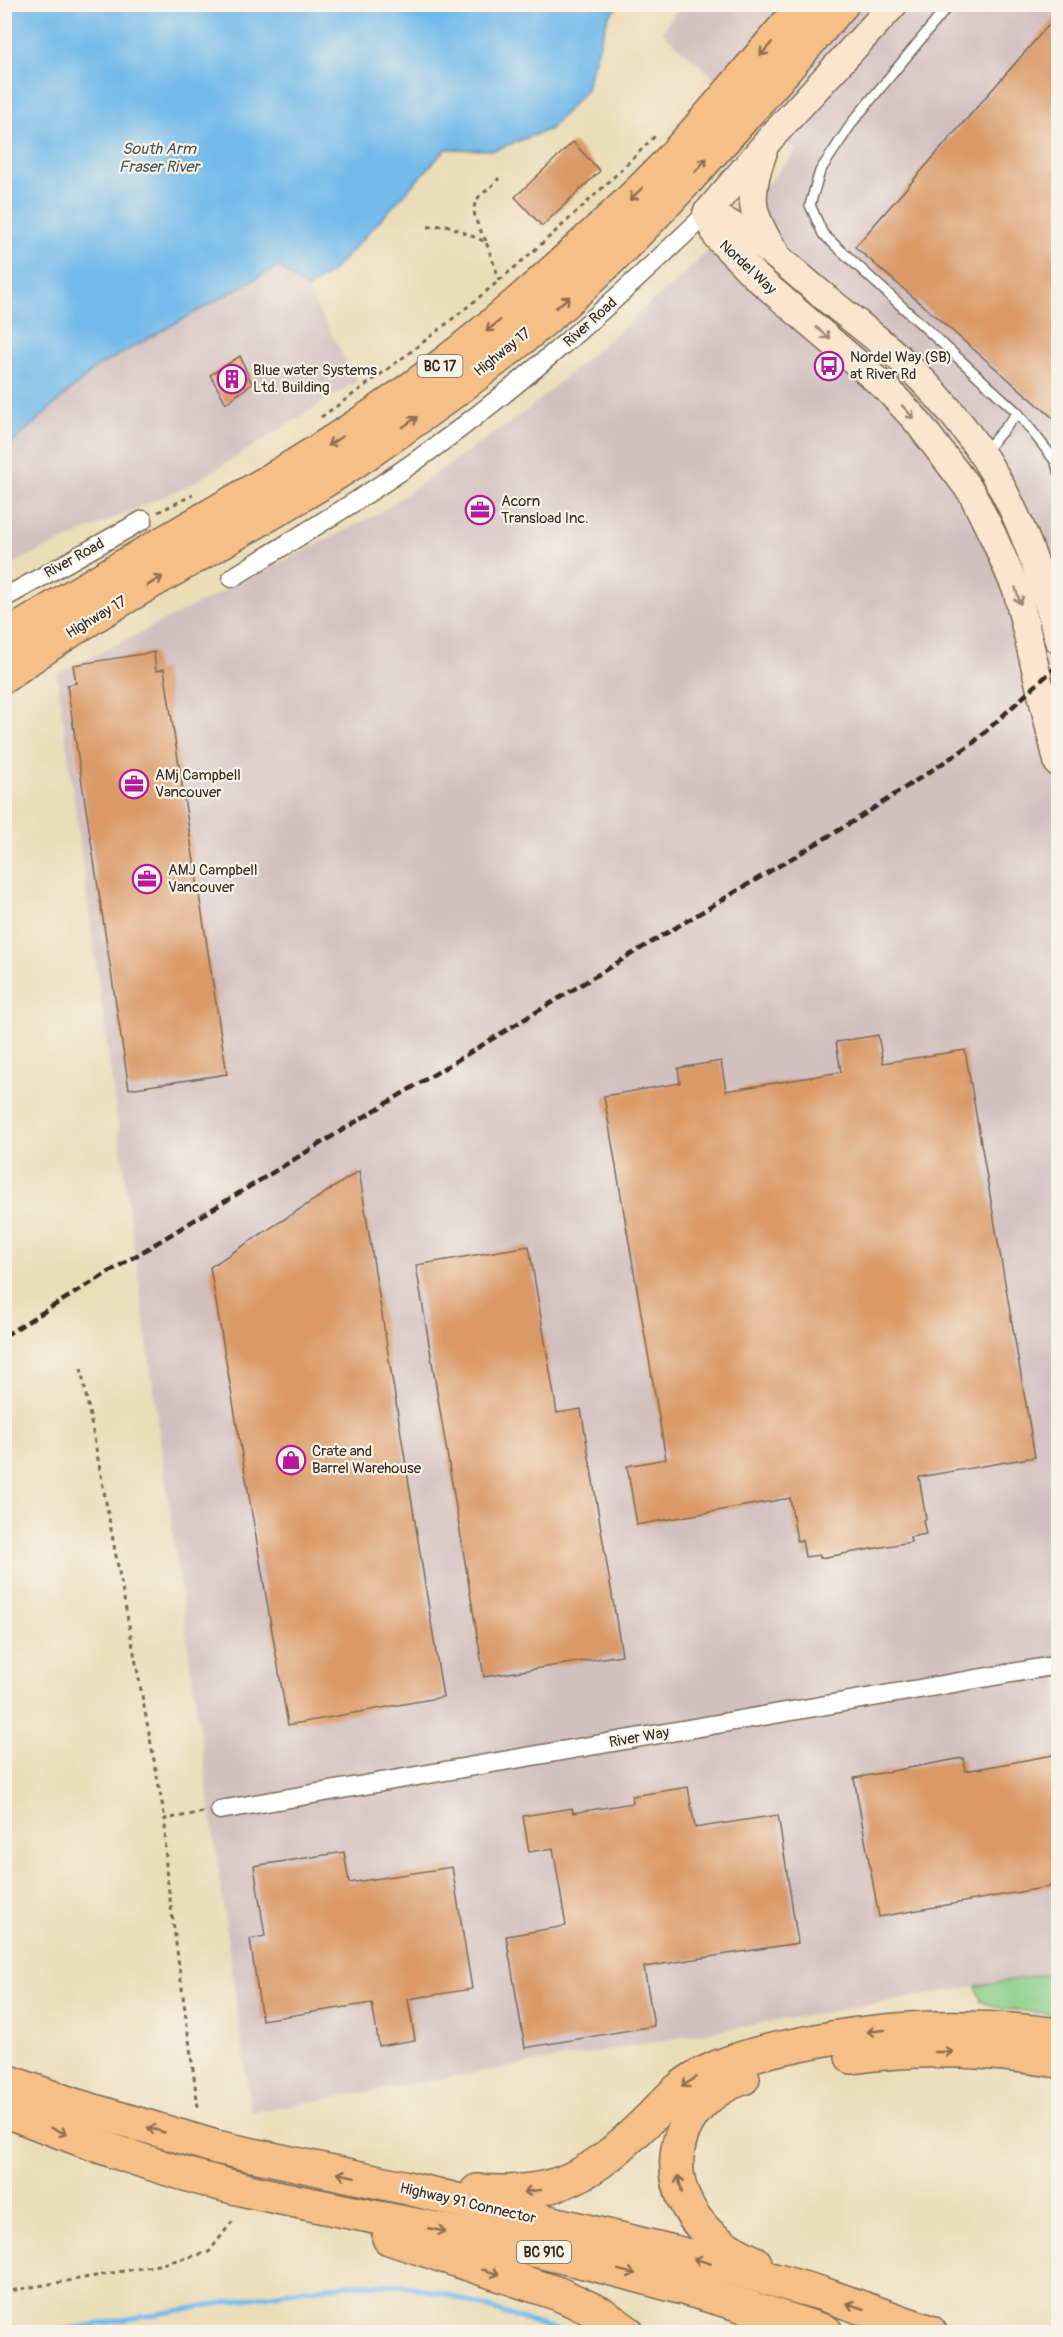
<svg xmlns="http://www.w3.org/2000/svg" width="1063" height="2337" font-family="Pangolin,sans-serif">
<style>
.industrial{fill:#d2bfc0}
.green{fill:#86cd88;stroke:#607c53;stroke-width:1.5}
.water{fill:#72baea;stroke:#567284;stroke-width:1.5}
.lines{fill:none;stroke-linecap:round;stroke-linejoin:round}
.stream{stroke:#72baea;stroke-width:5}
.building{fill:#da9966}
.lane-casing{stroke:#796954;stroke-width:12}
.street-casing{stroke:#796954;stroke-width:21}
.secondary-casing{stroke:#796954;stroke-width:30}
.highway-casing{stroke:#796954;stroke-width:36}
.path{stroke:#796954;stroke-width:3;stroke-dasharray:4.5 4.5;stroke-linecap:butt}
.lane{stroke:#fff;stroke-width:9}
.street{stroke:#fff;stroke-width:18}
.secondary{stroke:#fbe5cf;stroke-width:27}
.highway{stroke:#f5bf86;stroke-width:33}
.rail{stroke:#3b2a1e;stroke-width:4.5;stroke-dasharray:9 4.5;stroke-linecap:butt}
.oneway{stroke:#8f6d4d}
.oneway2{stroke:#9b8876}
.labels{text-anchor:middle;stroke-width:4.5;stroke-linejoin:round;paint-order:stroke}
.shield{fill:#f7f3e8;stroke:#73665b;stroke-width:1.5}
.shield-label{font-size:14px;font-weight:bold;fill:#3b2a1e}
.street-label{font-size:15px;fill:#3b2a1e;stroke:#f7f3e8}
.poi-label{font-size:15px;fill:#3b2a1e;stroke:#f7f3e8;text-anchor:start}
.water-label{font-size:16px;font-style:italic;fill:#4c555b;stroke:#f7f3e8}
</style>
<rect width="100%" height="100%" fill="#f7f3e8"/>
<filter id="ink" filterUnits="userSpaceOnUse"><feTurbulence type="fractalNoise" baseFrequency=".0167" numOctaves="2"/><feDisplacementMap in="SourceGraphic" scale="12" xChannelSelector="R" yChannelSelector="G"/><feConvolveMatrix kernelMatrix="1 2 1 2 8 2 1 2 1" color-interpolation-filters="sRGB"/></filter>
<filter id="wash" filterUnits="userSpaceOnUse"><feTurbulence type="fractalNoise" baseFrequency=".008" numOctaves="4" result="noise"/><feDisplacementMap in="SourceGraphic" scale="24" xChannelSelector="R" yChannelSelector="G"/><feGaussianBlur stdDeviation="1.35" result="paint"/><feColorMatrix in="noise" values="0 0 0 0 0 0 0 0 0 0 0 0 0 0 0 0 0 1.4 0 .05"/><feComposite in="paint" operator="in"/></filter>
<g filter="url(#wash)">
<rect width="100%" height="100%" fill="#ecddb9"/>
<g class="industrial">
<path d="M680,5H1058V1972L251,2112L57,674L376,515L529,409L696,263L797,151L662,32Z"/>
<path d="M279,266L307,289L357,381L194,483L24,558L5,569L4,449L95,368Z"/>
</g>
<path class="green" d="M1058,1972V2015L1003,2009L981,2002L976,1986Z"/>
<path class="water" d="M5,4H619V5L608,17L585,91L550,129L495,150L446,149L333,271L307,289L278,266L95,368L5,449Z"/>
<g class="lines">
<path class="stream" d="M51,2332L306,2289L359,2284L400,2285L442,2293L562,2332"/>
</g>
<g id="blocks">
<g class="building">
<path d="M1059,13V423L855,247Z"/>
<path d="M573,142L600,171L542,226L515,197Z"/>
<path d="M240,356L252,384L226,403L210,375Z"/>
<path d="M154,652L156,671L164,669L227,1074L129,1089L67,685L76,683L73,665Z"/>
<path d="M878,1035L883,1063L965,1050L1035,1457L919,1477L926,1519L923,1520L926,1534L910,1537L911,1542L820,1558V1555L805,1557L802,1540L797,1541L790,1498L637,1525L627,1466L666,1459L604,1096L680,1083L678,1068L721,1061L726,1091L841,1072L836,1042Z"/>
<path d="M359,1171L443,1697L288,1725L210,1267Z"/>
<path d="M529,1246L557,1413L581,1409L622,1655L484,1677L416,1265Z"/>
<path d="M1059,1754V1885L879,1917L854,1778L963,1758L965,1771Z"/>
<path d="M688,1787L695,1828L778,1815L798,1943L644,1967L654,2026L525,2048L506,1936L566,1926L553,1848L529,1852L523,1816L572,1808L573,1813L633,1803L632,1796Z"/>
<path d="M344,1852L349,1883L452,1867L472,1989L408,1999L415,2040L379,2046L372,2003L262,2020L250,1939L265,1936L254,1866Z"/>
</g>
</g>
</g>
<g filter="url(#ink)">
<use href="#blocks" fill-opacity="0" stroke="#796954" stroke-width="1.5"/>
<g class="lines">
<g class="lane-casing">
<g id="lane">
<path d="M950,4L854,120L820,171L810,205L823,234L1018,413"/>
<path d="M984,452L1018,413L1056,462L1058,471"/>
</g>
</g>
<g class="street-casing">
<g id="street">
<path d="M232,578C300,535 370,495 435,447C532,376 620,296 707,213"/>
<path d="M4,598L143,520"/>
<path d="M220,1810L1058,1665"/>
</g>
</g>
<g class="secondary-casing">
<g id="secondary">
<path d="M763,153C747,196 750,214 775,252"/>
<path d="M707,213L717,237L754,275L887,389L916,420L972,493L994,538L1017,591L1058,763"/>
<path d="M707,213C750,230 786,265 821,294C850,318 882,341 909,367C993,447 1029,529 1058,639"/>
<path d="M707,213L775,133L894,4"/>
</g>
</g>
<g class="highway-casing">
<g id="highway">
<path d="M4,639C135,554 274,486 401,396C463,352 521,302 576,251C609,221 643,190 673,157C718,108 761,55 805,4"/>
<path d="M4,676C120,591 252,531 370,451C440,403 517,346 580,288C675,200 757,101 842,4"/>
<path d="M852,2057C920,2047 991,2050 1058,2061"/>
<path d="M743,2078C676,2100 655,2174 702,2227C716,2244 737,2254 755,2263"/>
<path d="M4,2080L71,2104L216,2147L403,2187L674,2252L820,2293L930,2332"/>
<path d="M4,2110C87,2143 172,2174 258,2193C347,2213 437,2228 525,2248C627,2271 727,2299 826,2332"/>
<path d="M477,2191C559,2197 592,2175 649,2119C666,2102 679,2086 700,2075C730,2060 764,2051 796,2045C882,2026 971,2023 1058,2035"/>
<path d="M389,2238L559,2294L602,2314L627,2332"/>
</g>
</g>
<g class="path">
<path d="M428,227L446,225L486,242L500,281"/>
<path d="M486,241C479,227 466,208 481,195C488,189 493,186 499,178"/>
<path d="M321,417C442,333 554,239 657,134"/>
<path d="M158,512L193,495"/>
<path d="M81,1368L165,1819"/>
<path d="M198,2107L166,1869L165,1819L204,1812"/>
<path d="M4,2292L158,2265L209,2252L234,2219"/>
</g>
<use href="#lane" class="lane"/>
<use href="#street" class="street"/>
<use href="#secondary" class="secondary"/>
<use href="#highway" class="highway"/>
<path class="rail" d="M4,1336L630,955L854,821L972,744L1058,665"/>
</g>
<defs><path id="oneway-shaft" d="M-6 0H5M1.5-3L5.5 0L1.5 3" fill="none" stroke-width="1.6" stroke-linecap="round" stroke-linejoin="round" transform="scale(1.5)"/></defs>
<g class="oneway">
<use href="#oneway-shaft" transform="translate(766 49) rotate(131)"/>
<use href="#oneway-shaft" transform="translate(701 165) rotate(-49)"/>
<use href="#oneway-shaft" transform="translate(636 194) rotate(135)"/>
<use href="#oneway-shaft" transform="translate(563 302) rotate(-40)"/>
<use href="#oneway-shaft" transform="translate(493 326) rotate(141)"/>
<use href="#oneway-shaft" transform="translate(410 422) rotate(-36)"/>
<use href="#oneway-shaft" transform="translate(335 441) rotate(148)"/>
<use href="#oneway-shaft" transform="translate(155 581) rotate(-31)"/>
<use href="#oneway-shaft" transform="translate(876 2031) rotate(174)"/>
<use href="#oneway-shaft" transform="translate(944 2052)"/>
<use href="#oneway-shaft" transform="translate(689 2082) rotate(148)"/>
<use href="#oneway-shaft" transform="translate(156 2130) rotate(-164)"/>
<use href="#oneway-shaft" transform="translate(59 2131) rotate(21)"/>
<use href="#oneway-shaft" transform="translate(346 2175) rotate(-168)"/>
<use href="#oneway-shaft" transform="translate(680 2184) rotate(-103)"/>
<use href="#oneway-shaft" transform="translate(532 2191) rotate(172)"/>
<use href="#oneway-shaft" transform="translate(437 2230) rotate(11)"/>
<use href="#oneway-shaft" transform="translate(702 2261) rotate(-163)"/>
<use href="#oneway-shaft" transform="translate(491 2272) rotate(16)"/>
<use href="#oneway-shaft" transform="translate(627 2272) rotate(14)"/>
<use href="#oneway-shaft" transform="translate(855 2306) rotate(-161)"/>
</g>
<g class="oneway2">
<use href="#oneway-shaft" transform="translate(823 333) rotate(41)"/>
<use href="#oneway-shaft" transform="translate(908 412) rotate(47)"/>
<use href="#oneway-shaft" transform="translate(1018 596) rotate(73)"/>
</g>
</g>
<defs>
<g id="bus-ring" transform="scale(1.5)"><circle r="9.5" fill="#f7f3e8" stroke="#b5179e" stroke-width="1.5"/><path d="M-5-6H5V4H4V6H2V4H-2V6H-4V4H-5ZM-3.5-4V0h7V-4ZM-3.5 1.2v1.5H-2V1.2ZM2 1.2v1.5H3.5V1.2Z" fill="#b5179e"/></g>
<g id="building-ring" transform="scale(1.5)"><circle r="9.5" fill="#f7f3e8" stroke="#b5179e" stroke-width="1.5"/><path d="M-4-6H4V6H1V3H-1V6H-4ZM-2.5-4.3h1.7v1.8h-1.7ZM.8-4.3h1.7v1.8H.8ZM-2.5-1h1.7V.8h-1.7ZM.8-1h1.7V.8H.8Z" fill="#b5179e"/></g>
<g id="office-ring" transform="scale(1.5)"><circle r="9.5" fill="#f7f3e8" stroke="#b5179e" stroke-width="1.5"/><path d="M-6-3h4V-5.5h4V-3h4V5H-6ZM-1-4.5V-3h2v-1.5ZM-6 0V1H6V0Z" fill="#b5179e"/></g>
<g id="shop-ring" transform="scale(1.5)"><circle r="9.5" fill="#f7f3e8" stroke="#b5179e" stroke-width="1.5"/><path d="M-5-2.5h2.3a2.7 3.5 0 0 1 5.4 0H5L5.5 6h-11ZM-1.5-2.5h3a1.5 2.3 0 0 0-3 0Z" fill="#b5179e"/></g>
</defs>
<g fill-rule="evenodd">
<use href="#bus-ring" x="829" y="366"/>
<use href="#building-ring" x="232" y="379"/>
<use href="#office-ring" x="480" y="510"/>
<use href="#office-ring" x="134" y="784"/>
<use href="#office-ring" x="147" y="879"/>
<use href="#shop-ring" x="291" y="1460"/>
</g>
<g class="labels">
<g class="shield">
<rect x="417.5" y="355" width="45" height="22" rx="4.5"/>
<rect x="517" y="2241" width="54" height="22" rx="4.5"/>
</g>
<g class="shield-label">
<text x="440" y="371">BC 17</text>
<text x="544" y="2257">BC 91C</text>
</g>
<g class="street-label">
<text transform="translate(748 267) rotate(43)" y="5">Nordel Way</text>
<text transform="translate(590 322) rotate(-42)" y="5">River Road</text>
<text transform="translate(502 352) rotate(-39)" y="5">Highway 17</text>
<text transform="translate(74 558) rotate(-29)" y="5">River Road</text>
<text transform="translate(96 617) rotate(-31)" y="5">Highway 17</text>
<text transform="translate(639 1737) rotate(-10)" y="5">River Way</text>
<text transform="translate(468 2203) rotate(13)" y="5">Highway 91 Connector</text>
</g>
<g class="poi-label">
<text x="850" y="362">Nordel Way (SB)<tspan x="850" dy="17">at River Rd</tspan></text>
<text x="253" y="375">Blue water Systems<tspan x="253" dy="17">Ltd. Building</tspan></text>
<text x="501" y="506">Acorn<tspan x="501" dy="17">Transload Inc.</tspan></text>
<text x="155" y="780">AMj Campbell<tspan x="155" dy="17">Vancouver</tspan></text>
<text x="168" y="875">AMJ Campbell<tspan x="168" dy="17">Vancouver</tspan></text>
<text x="312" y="1456">Crate and<tspan x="312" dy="17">Barrel Warehouse</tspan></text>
</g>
<g class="water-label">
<text x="159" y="154">South Arm<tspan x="159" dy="18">Fraser River</tspan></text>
</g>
</g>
<rect width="1063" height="2337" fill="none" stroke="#f7f3e8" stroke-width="24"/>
</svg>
